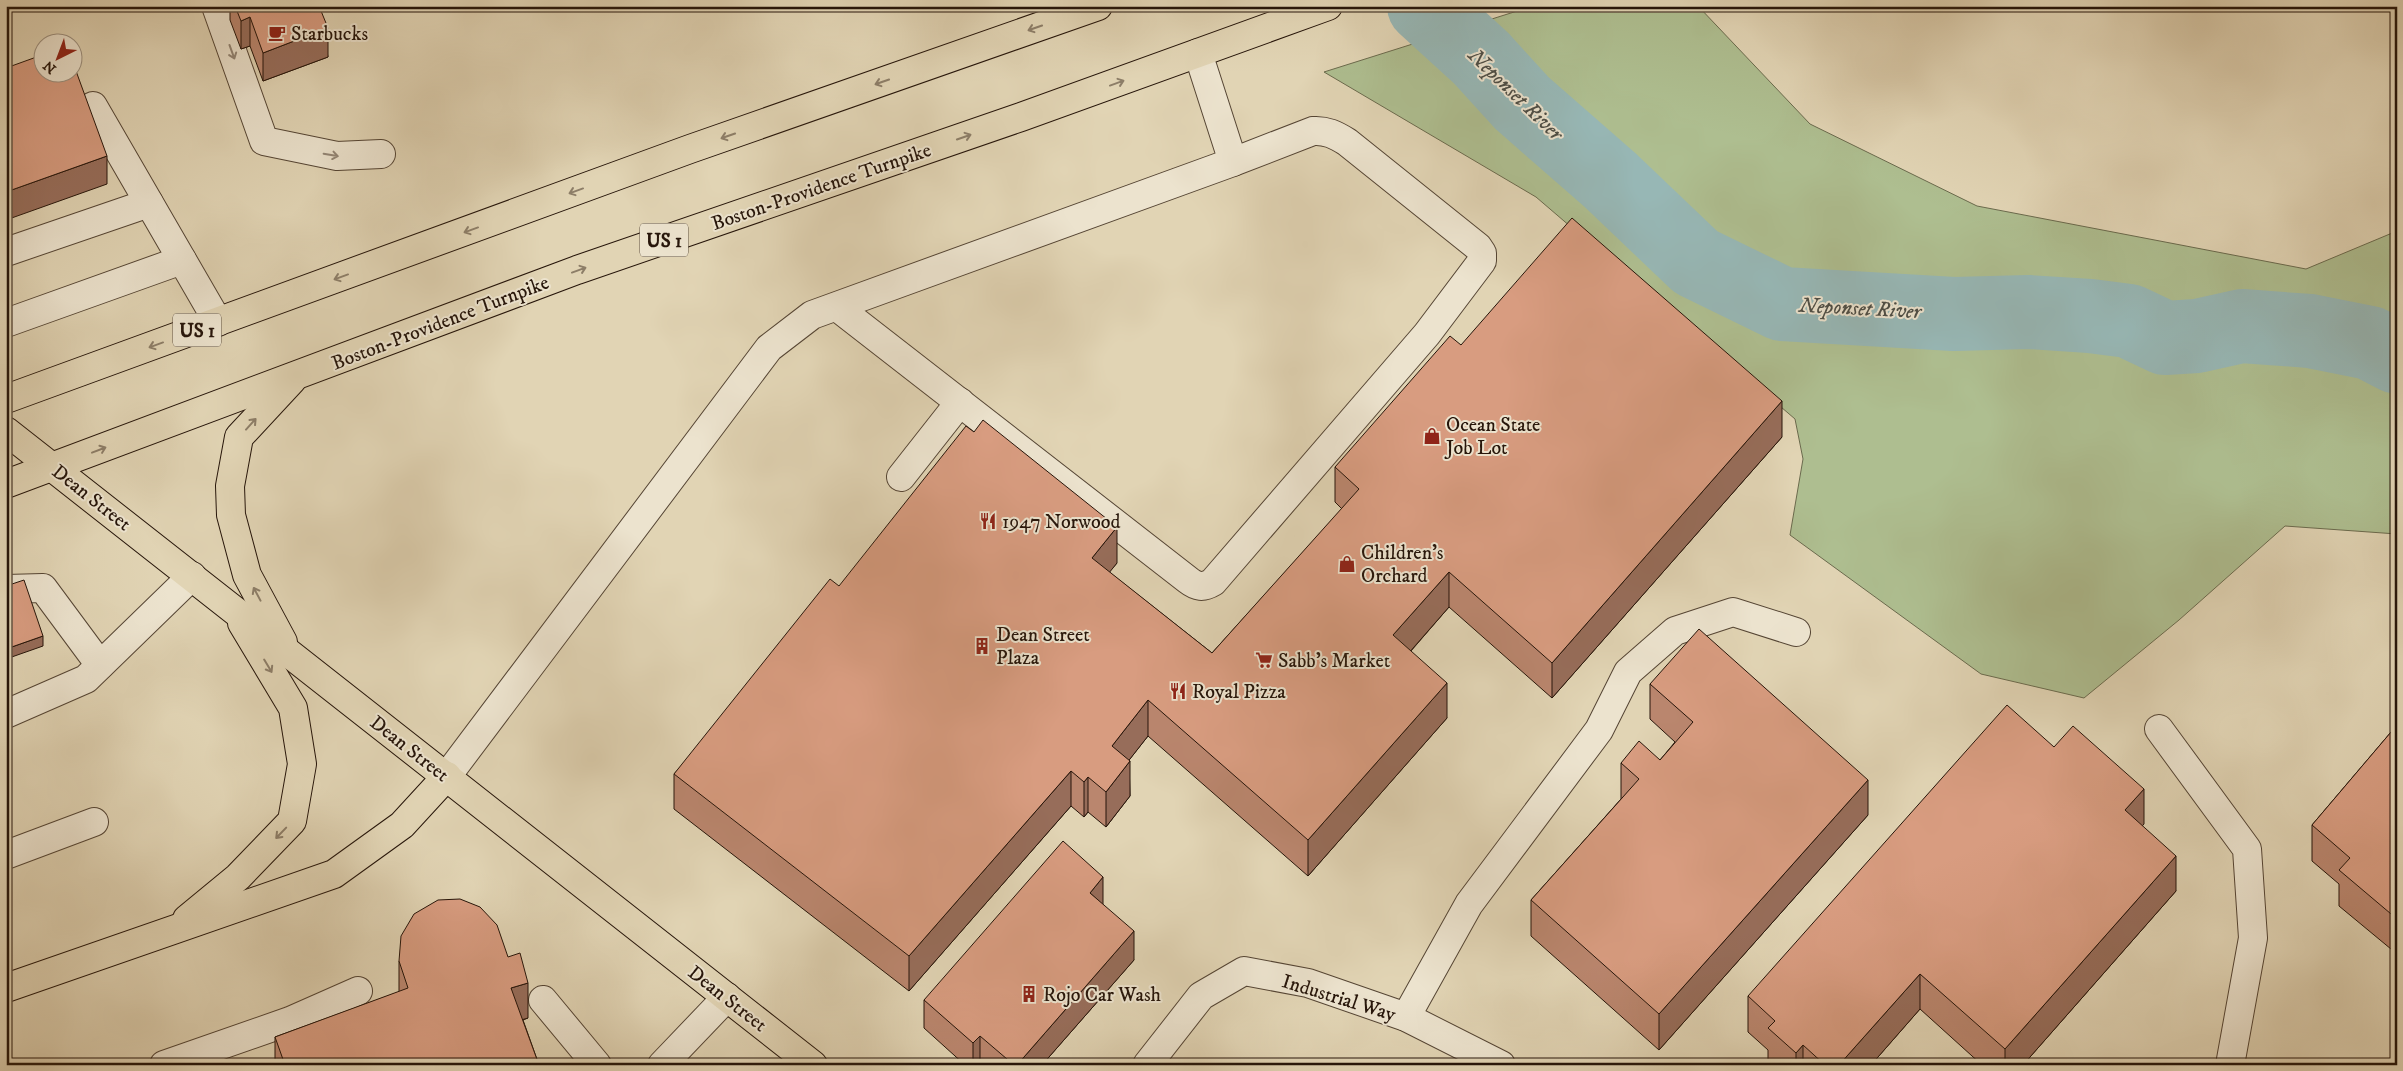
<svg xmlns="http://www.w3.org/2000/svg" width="2403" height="1071" font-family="'IM FELL DW Pica',serif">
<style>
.green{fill:#aebe90;stroke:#6a6a4d}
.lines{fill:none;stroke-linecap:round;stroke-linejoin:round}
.river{stroke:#97b7b5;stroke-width:74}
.minor-casing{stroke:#554534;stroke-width:30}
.major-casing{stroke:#26150a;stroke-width:30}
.minor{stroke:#ece3ce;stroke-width:28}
.major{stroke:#e1d4b4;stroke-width:28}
.wall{fill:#ba866e;stroke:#26150a}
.shaded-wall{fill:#976d5a;stroke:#26150a}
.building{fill:#d89c80;stroke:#26150a}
.oneway{stroke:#8d7e68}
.oneway2{stroke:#938676}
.labels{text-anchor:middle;stroke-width:4;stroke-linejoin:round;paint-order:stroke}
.shield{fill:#ece3ce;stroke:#615345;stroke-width:1}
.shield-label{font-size:19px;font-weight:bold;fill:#26150a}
.poi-label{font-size:20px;fill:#26150a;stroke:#ece3ce;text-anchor:start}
.street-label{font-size:20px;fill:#26150a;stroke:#ece3ce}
.water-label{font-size:21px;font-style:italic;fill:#4e4e46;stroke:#ece3ce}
</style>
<rect width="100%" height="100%" fill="#e1d4b4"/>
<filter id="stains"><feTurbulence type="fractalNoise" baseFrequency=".004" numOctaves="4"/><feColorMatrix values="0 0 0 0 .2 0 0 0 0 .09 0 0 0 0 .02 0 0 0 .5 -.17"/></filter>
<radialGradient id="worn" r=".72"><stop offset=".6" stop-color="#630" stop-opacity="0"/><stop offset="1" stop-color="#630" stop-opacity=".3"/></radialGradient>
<path class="green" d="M1533,6H1698L1810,124L1977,206L2306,269L2397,231V534L2285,526L2179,620L2084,698L1981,674L1790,535L1803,459L1795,419L1536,197L1324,72Z"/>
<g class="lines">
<path class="river" d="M1424,6L1481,58L1522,103L1610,180L1696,262L1782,304L1954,314L2028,312L2090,316L2129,321L2165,338L2197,336L2242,326L2310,331L2370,343L2397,357"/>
<g class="minor-casing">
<g id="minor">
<path d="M216,6L264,141L337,156L381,154"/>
<path d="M93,106L218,322"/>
<path d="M6,252L149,203"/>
<path d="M837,307L1188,580C1197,587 1203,588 1213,582L1427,334L1482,261V253L1478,247L1347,142C1336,135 1326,130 1313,131L1233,162"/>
<path d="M6,323L182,260"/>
<path d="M901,477L960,402"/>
<path d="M6,589L43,588L100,665"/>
<path d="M6,714L86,679L192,576"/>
<path d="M2159,729L2247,849L2253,938L2230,1065"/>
<path d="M447,776L769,348L812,315L1233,162L1198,53"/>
<path d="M6,855L94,822"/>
<path d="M543,1000L597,1065"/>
<path d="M1406,1017L1469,904L1599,730L1628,672L1675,631L1733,612L1796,632"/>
<path d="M164,1065L290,1021L358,991"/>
<path d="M662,1065L727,997"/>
<path d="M1147,1065L1201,996L1244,971L1308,983L1406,1017L1501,1065"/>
</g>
</g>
<g class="major-casing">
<g id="major">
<path d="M6,399L690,149L1098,6"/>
<path d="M6,431L813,1065"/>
<path d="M6,484L577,270L1021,117L1328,6"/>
<path d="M283,642L247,575L231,515L230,486L239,437L292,380"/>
<path d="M187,919L238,877L292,821L302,764L293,708L242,623"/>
<path d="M6,988L334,874L402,825L447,776"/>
</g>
</g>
<use href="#minor" class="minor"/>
<use href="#major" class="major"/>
</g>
<g class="wall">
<path d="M230,6H319L328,57L263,81L250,46L241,49L230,20Z"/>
<path d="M1461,345L1782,437L1552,698L1449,607L1411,651L1447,718L1308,876L1148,736L1129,760L1130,796L1106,827L1088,812L1084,817L1071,806L909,991L674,809V774L839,586L1117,563L1109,572L1212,653L1342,509L1335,502V467Z"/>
<path d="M1650,684L1868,815L1659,1050L1531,936V900L1621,799V763L1660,760L1675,742L1650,719Z"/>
<path d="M2397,725V954L2339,906V884L2312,861V825Z"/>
<path d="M2144,824L2142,826L2176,891L2023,1065H1982L1920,1009L1871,1065H1770L1768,1064V1050L1748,1032V996Z"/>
<path d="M1103,905L1134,960L1042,1065H965L924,1028V1000Z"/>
<path d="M399,961L528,1018L523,1020L539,1065H275V1037L399,992Z"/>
</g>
<g class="shaded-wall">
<path d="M250,17V46L241,49V21Z"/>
<path d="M328,28V57L263,81V53Z"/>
<path d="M107,156V184L6,220V192Z"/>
<path d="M1782,401V437L1552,698V663Z"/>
<path d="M1117,527V563L1092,594V558Z"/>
<path d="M1449,572V607L1393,671V635Z"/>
<path d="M43,636V646L6,659V649Z"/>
<path d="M1447,683V718L1308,876V840Z"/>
<path d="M1148,700V736L1112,782V746Z"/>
<path d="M1130,761V796L1106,827V792Z"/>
<path d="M1071,771V806L909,991V956Z"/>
<path d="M1088,777V812L1084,817V782Z"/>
<path d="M1868,780V815L1659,1050V1014Z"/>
<path d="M2144,789V824L2125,845V810Z"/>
<path d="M2176,856V891L2023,1065H2005V1049Z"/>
<path d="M1103,877V905L1090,893Z"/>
<path d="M1134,931V960L1042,1065H1017Z"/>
<path d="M1920,974V1009L1871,1065H1839Z"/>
<path d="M528,983V1018L511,1023V988Z"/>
<path d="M980,1036V1064L973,1065V1043Z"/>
<path d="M1803,1045V1065H1796V1053Z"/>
</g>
<g class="building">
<path d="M235,6H319L328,28L263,53L250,17L241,21Z"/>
<path d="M42,55V72H72V60L107,156L6,192V68Z"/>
<path d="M1572,218L1782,401L1552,663L1449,572L1393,635L1447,683L1308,840L1148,700L1112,746L1130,761L1106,792L1088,777L1084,782L1071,771L909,956L674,774L830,579L839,586L966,426L974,432L983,420L1117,527L1092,558L1212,653L1359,489L1335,467L1450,336L1461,345Z"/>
<path d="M24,580L43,636L6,649V586Z"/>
<path d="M1699,629L1868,780L1659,1014L1531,900L1639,779L1621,763L1639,741L1660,760L1693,722L1650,684Z"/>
<path d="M2007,705L2054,747L2073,726L2144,789L2125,810L2176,856L2005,1049L1920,974L1839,1065H1825L1803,1045L1796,1053L1768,1028L1775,1021L1748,996Z"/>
<path d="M2397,725V919L2339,870L2350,858L2312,825Z"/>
<path d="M1063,841L1103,877L1090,893L1134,931L1017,1065H1014L980,1036L973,1043L924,1000Z"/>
<path d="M460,899L480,907L497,925L508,957L520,953L528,983L511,988L539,1065H285L275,1037L408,988L399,961L401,936L414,914L438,900Z"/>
</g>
<defs><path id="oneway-shaft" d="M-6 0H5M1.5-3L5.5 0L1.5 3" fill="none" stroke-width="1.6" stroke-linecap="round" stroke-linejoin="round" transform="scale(1.25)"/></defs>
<g class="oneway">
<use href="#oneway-shaft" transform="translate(1035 28) rotate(161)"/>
<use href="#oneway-shaft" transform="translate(882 82) rotate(161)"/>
<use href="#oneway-shaft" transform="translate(1117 83) rotate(-20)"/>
<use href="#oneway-shaft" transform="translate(728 136) rotate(161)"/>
<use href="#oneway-shaft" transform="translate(964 137) rotate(-19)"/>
<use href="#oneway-shaft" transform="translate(576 191) rotate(160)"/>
<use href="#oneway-shaft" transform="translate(471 230) rotate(160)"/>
<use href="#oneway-shaft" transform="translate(579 270) rotate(-20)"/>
<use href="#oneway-shaft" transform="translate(341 277) rotate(160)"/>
<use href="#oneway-shaft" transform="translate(156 345) rotate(160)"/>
<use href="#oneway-shaft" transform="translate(251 424) rotate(-48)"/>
<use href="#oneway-shaft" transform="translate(99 450) rotate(-21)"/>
<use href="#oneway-shaft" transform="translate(257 594) rotate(-118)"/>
<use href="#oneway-shaft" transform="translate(268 666) rotate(59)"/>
<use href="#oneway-shaft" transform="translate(281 833) rotate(134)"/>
</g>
<g class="oneway2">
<use href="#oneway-shaft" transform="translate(232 52) rotate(70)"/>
<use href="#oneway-shaft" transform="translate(331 155) rotate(10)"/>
</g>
<defs>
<g id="cafe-bare" transform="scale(1.35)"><path d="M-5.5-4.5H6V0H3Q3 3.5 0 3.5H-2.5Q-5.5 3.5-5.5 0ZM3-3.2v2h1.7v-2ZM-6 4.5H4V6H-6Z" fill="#8f2418" stroke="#ece3ce" stroke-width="2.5" paint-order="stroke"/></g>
<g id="shop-bare" transform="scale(1.35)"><path d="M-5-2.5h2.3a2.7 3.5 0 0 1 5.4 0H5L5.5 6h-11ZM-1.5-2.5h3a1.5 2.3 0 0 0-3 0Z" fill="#8f2418" stroke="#ece3ce" stroke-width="2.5" paint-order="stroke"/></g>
<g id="restaurant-bare" transform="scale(1.35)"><path d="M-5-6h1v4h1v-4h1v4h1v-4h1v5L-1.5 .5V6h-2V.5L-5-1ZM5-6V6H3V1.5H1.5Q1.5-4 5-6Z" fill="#8f2418" stroke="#ece3ce" stroke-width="2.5" paint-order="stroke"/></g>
<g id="building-bare" transform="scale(1.35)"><path d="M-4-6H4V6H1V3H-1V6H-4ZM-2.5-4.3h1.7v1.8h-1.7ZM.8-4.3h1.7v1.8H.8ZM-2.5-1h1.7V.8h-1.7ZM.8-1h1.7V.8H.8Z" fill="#8f2418" stroke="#ece3ce" stroke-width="2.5" paint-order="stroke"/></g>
<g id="supermarket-bare" transform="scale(1.35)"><path d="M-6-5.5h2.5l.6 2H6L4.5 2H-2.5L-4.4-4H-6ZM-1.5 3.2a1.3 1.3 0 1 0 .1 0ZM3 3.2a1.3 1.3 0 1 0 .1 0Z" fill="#8f2418" stroke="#ece3ce" stroke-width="2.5" paint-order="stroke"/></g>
</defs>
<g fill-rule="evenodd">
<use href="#cafe-bare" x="277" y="33"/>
<use href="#shop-bare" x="1432" y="436"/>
<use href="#restaurant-bare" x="988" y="521"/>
<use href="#shop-bare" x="1347" y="564"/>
<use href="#building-bare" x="982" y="646"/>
<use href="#supermarket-bare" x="1264" y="660"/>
<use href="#restaurant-bare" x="1178" y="691"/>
<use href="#building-bare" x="1029" y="994"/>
</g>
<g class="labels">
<g class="shield">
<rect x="640" y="223.5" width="48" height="33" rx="4"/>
<rect x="173" y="313.5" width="48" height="33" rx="4"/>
</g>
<g class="shield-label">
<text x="664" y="247">US 1</text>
<text x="197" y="337">US 1</text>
</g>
<g class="poi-label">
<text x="291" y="40">Starbucks</text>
<text x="1446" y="431">Ocean State<tspan x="1446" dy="23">Job Lot</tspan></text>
<text x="1002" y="528">1947 Norwood</text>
<text x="1361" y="559">Children's<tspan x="1361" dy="23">Orchard</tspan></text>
<text x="996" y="641">Dean Street<tspan x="996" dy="23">Plaza</tspan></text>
<text x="1278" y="667">Sabb's Market</text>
<text x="1192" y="698">Royal Pizza</text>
<text x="1043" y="1001">Rojo Car Wash</text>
</g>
<g class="street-label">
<text transform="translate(821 186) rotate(-19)" y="7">Boston-Providence Turnpike</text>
<text transform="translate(440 322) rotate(-21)" y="7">Boston-Providence Turnpike</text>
<text transform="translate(92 497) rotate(38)" y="7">Dean Street</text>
<text transform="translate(410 748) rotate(38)" y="7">Dean Street</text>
<text transform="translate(1339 997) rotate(17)" y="7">Industrial Way</text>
<text transform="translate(728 998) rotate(38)" y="7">Dean Street</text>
</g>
<g class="water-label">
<text transform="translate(1516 94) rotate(44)" y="7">Neponset River</text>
<text transform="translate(1860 308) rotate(3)" y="7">Neponset River</text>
</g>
</g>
<rect width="2403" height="1071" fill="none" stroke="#e1d4b4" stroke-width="25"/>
<rect x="8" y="8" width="2388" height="1056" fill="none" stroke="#26150a" stroke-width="2.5"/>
<rect x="12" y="12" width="2378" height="1046" fill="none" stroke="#26150a"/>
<g transform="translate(58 58) rotate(222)"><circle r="24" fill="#ece3ce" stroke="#9d9180"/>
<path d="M0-4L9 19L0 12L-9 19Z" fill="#8f2418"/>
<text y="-8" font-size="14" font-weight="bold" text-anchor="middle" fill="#26150a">N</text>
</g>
<rect width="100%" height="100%" filter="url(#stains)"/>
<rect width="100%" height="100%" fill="url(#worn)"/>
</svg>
